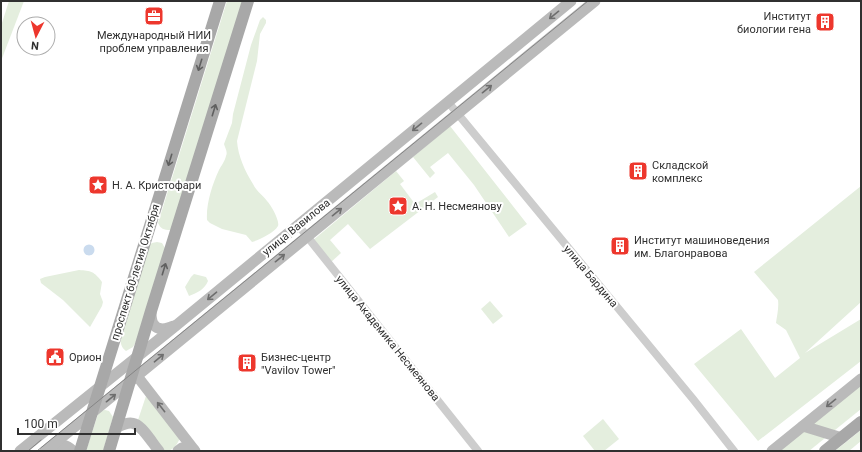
<svg xmlns="http://www.w3.org/2000/svg" width="862" height="452" font-family="Roboto,sans-serif">
<style>
.green{fill:#e4eede}
.water{fill:#cadbee}
.lines{fill:none;stroke-linecap:round;stroke-linejoin:round}
.street{stroke:#cdcdcd;stroke-width:8}
.secondary{stroke:#bababa;stroke-width:11}
.primary{stroke:#a8a8a8;stroke-width:12}
.tram{stroke:#858585;stroke-width:1}
.oneway{stroke:#6e6e6e}
.oneway2{stroke:#606060}
.labels{text-anchor:middle;stroke-width:4;stroke-linejoin:round;paint-order:stroke}
.poi-label{font-size:11px;fill:#303030;stroke:#fff;text-anchor:start}
.street-label{font-size:11px;fill:#303030;stroke:#fff}
</style>
<rect width="100%" height="100%" fill="#fff"/>
<g class="green">
<path d="M9,1H24L1,61V26Z"/>
<path d="M227,1H244L171,230C163,230 161,229 158,223Z"/>
<path d="M263,17L266,20V23L260,34L257,61L237,141C238,156 245,171 253,184C256,191 263,195 267,201C271,205 280,221 278,226C274,233 259,240 252,242L246,235L222,229L210,223L207,220C206,204 212,185 219,170C221,166 225,161 226,156C228,152 225,148 224,144L232,123L233,114L251,45L260,20Z"/>
<path d="M450,126L527,224L509,237L474,185L448,153L430,167L435,173L430,178L413,157Z"/>
<path d="M396,171L404,181L400,184L415,204L435,192L438,197L370,249L348,224L330,240L341,253L330,263L312,241Z"/>
<path d="M861,186V302L805,353L861,319V361L758,441L694,364L741,329L775,378L800,358L786,330L776,323C777,315 779,308 778,300L754,272Z"/>
<path d="M157,242L162,243L165,248L137,340L133,347L126,351C121,347 121,344 120,338L148,246L152,243Z"/>
<path d="M79,270C91,271 94,271 102,282L100,294L103,302L102,306L90,327L63,300L41,283L40,279L45,277Z"/>
<path d="M194,274L206,277L208,281C205,289 197,293 189,296L185,287L191,277Z"/>
<path d="M490,301L503,316L493,324L481,309Z"/>
<path d="M861,383V409L809,451H778Z"/>
<path d="M146,396L180,438C177,445 173,451 165,451L138,420Z"/>
<path d="M105,410L109,411L113,417L103,451H86L98,414L100,411Z"/>
<path d="M603,419L619,439L604,451H595L583,436Z"/>
<path d="M861,430V441L849,451H835Z"/>
</g>
<circle class="water" cx="89" cy="250" r="5.5"/>
<g class="lines">
<g class="street">
<path d="M448,102L693,399L734,451"/>
<path d="M298,225L478,451"/>
</g>
<g class="secondary">
<path d="M151,312C151,320 152,328 162,329C166,329 170,327 175,326"/>
<path d="M137,376L195,451"/>
<path d="M803,426L842,438"/>
<path d="M116,428C122,425 129,421 135,424C143,427 153,444 159,451"/>
<path d="M51,447C60,444 66,444 73,451"/>
<path d="M20,451L173,328L571,1"/>
<path d="M45,451L595,1"/>
<path d="M178,451L182,448L194,450"/>
<path d="M772,451L861,379"/>
</g>
<g class="primary">
<path d="M80,451L220,1"/>
<path d="M109,451L151,311L248,1"/>
<path d="M825,451L861,422"/>
</g>
<g class="tram">
<path d="M28,451L41,440"/>
<path d="M37,451L588,1"/>
</g>
</g>
<defs><path id="oneway-shaft" d="M-6 0H5M1.5-3L5.5 0L1.5 3" fill="none" stroke-width="1.6" stroke-linecap="round" stroke-linejoin="round"/></defs>
<g class="oneway">
<use href="#oneway-shaft" transform="translate(554 15) rotate(141)"/>
<use href="#oneway-shaft" transform="translate(487 89) rotate(-39)"/>
<use href="#oneway-shaft" transform="translate(417 127) rotate(141)"/>
<use href="#oneway-shaft" transform="translate(337 212) rotate(-39)"/>
<use href="#oneway-shaft" transform="translate(280 258) rotate(-39)"/>
<use href="#oneway-shaft" transform="translate(212 296) rotate(140)"/>
<use href="#oneway-shaft" transform="translate(159 358) rotate(-40)"/>
<use href="#oneway-shaft" transform="translate(111 398) rotate(-39)"/>
<use href="#oneway-shaft" transform="translate(831 403) rotate(141)"/>
<use href="#oneway-shaft" transform="translate(161 407) rotate(-128)"/>
</g>
<g class="oneway2">
<use href="#oneway-shaft" transform="translate(200 65) rotate(107)"/>
<use href="#oneway-shaft" transform="translate(214 110) rotate(-73)"/>
<use href="#oneway-shaft" transform="translate(170 160) rotate(107)"/>
<use href="#oneway-shaft" transform="translate(164 269) rotate(-73)"/>
</g>
<defs>
<g id="office-square" transform="scale(1)"><rect x="-9" y="-9" width="18" height="18" rx="4" fill="#ed372d" stroke="#fff"/><path d="M-6-3h4V-5.5h4V-3h4V5H-6ZM-1-4.5V-3h2v-1.5ZM-6 0V1H6V0Z" fill="#fff"/></g>
<g id="building-square" transform="scale(1)"><rect x="-9" y="-9" width="18" height="18" rx="4" fill="#ed372d" stroke="#fff"/><path d="M-4-6H4V6H1V3H-1V6H-4ZM-2.5-4.3h1.7v1.8h-1.7ZM.8-4.3h1.7v1.8H.8ZM-2.5-1h1.7V.8h-1.7ZM.8-1h1.7V.8H.8Z" fill="#fff"/></g>
<g id="sight-square" transform="scale(1)"><rect x="-9" y="-9" width="18" height="18" rx="4" fill="#ed372d" stroke="#fff"/><path d="M0-6L1.8-2.2L6-1.7L2.9 1.2L3.7 5.4L0 3.3L-3.7 5.4L-2.9 1.2L-6-1.7L-1.8-2.2Z" fill="#fff"/></g>
<g id="civic-square" transform="scale(1)"><rect x="-9" y="-9" width="18" height="18" rx="4" fill="#ed372d" stroke="#fff"/><path d="M-.6-6.5H3V-4.5H.6V-3L4-1V1h2V6H-6V1h2V-1L-.6-3ZM-1.2 2.5V6h2.4V2.5Z" fill="#fff"/></g>
</defs>
<g fill-rule="evenodd">
<use href="#office-square" x="154" y="16"/>
<use href="#building-square" x="825" y="22"/>
<use href="#building-square" x="638" y="171"/>
<use href="#sight-square" x="98" y="185"/>
<use href="#sight-square" x="398" y="206"/>
<use href="#building-square" x="620" y="246"/>
<use href="#civic-square" x="55" y="357"/>
<use href="#building-square" x="247" y="363"/>
</g>
<g class="labels">
<g class="poi-label">
<text x="811" y="20" text-anchor="end">Институт<tspan x="811" dy="13">биологии гена</tspan></text>
<text x="154" y="39" text-anchor="middle">Международный НИИ<tspan x="154" dy="13">проблем управления</tspan></text>
<text x="652" y="169">Складской<tspan x="652" dy="13">комплекс</tspan></text>
<text x="112" y="189">Н. А. Кристофари</text>
<text x="412" y="210">А. Н. Несмеянову</text>
<text x="634" y="244">Институт машиноведения<tspan x="634" dy="13">им. Благонравова</tspan></text>
<text x="69" y="361">Орион</text>
<text x="261" y="361">Бизнес-центр<tspan x="261" dy="13">"Vavilov Tower"</tspan></text>
</g>
<g class="street-label">
<text transform="translate(296 227) rotate(-39)" y="4">улица Вавилова</text>
<text transform="translate(135 272) rotate(-73)" y="4">проспект 60-летия Октября</text>
<text transform="translate(591 276) rotate(50)" y="4">улица Бардина</text>
<text transform="translate(388 338) rotate(51)" y="4">улица Академика Несмеянова</text>
</g>
</g>
<rect width="862" height="452" fill="none" stroke="#303030" stroke-width="4"/>
<g transform="translate(36 36) rotate(186)"><circle r="19" fill="#ffffff" stroke="#acacac"/>
<path d="M0-3L7 15L0 10L-7 15Z" fill="#ed372d"/>
<text y="-6" font-size="11" font-weight="bold" text-anchor="middle" fill="#303030">N</text>
</g>
<path d="M18 428v6h117v-6" fill="none" stroke="#303030" stroke-width="2"/>
<text x="24" y="428" font-size="12" fill="#303030" stroke="#ffffff" stroke-width="3" paint-order="stroke">100 m</text>
</svg>
